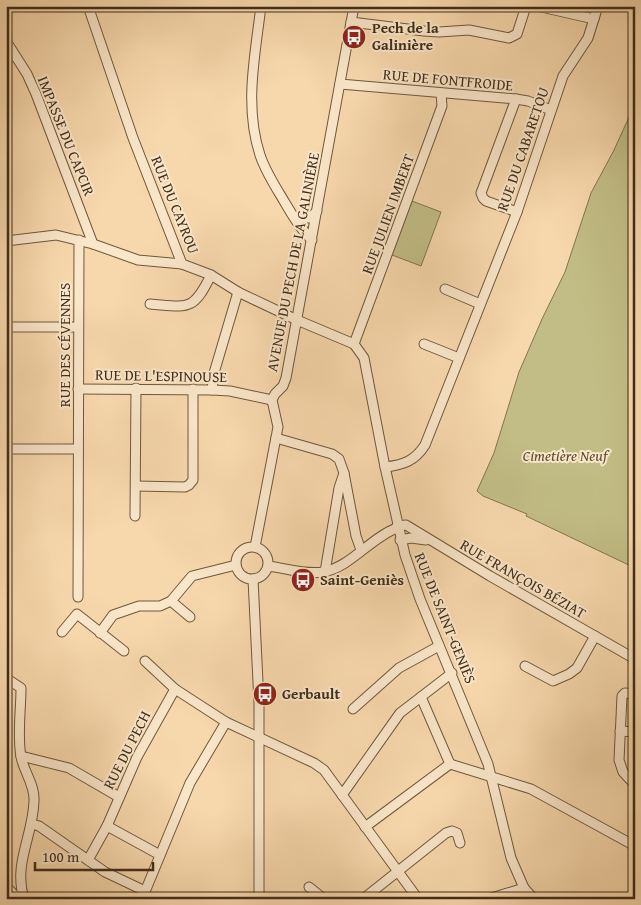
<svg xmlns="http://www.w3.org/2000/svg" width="641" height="905" font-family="'Gentium Book Plus',serif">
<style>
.green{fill:#c2bd86;stroke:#817550}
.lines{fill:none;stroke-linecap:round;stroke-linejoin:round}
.minor-casing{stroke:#6e583e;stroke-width:11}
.minor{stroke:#fae6c9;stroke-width:9}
.labels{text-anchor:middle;stroke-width:4;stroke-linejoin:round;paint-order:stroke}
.poi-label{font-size:15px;font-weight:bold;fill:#402d19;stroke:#fae6c9;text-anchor:start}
.street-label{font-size:15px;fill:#402d19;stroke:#fae6c9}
.park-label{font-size:15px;font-style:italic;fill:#5a4a2f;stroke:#fae6c9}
</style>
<rect width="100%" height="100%" fill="#f7d8ac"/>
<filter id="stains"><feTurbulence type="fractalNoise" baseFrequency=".004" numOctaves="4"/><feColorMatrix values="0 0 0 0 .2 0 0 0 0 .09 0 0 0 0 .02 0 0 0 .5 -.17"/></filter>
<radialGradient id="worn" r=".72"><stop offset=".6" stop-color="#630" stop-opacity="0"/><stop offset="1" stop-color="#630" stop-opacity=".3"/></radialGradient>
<g class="green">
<path d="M635,104V568L526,516L527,514L483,496L477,491L494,453L519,372L542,319L565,272L591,193L614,150Z"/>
<path d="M412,201L441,212L421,266L392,255Z"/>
</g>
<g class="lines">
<g class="minor-casing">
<g id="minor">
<path d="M88,6L133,138L182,264L211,275L238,292L297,320L354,344"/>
<path d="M261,6C255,56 244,106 260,155C265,170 273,183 281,196C290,211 299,228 312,240"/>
<path d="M537,6L594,19"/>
<path d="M351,22L424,31L439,32L469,30L509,38L517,34L526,6"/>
<path d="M6,41L27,74L36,94L93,244"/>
<path d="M340,84L516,99L528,101L551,110"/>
<path d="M516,99L481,193L483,198L486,201L517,212"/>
<path d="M295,218H310L317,211"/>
<path d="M6,241L56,235L93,244L138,260L182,264"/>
<path d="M445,289L480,304"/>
<path d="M150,304C188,307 193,312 211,275"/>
<path d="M6,327H78"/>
<path d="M354,344L364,358L385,467L405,555L420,599L488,764L511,858L524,888L523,899"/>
<path d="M354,344L442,106L441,93"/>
<path d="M424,344L459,358"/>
<path d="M78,389L212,390L230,391L272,400"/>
<path d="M212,390L214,373L238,292"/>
<path d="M276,438L332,454L339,459L344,473L356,536L361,550"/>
<path d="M6,449H78"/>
<path d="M385,467C403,465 415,461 425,445L517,212L563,76L588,38L598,6"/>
<path d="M136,486L185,487L189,485L193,480V389"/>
<path d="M135,516L136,388"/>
<path d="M397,526L406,525L490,576L635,659"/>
<path d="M400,540L411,538L426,540"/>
<path d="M255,547L278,427L272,400L275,394L283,386L286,378L354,6"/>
<circle cx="252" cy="563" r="16"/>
<path d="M268,566C285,568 305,575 323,572C351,567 370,538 397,528"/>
<path d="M325,572L339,488L344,473"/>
<path d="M253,579L259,703V899"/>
<path d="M78,597L79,240"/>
<path d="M171,601L190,617"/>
<path d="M62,632L77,614L124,651"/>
<path d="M100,633L113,615L139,606H160L171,601L192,576L236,565"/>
<path d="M145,661L175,689L226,722L314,763L324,770L418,899"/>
<path d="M525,666L553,681L569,674L577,668L595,636"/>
<path d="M6,678L21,688C21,711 17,734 21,757C24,772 35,785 34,801C33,836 13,864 24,899"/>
<path d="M635,694L625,693L622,696L619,760L623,772L635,785"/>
<path d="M421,697L450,764"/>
<path d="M353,709L399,668L439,646"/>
<path d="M620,731L635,732"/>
<path d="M21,756L69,768L119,797"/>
<path d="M342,795L400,713L452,673"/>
<path d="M32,824L39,826L105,872L145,891"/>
<path d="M107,826L160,855"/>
<path d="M365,827L450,764L531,789L635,846"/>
<path d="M88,860L107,826L137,757L175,689"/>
<path d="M6,886L18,899"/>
<path d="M309,887L324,899"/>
<path d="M524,888L534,899"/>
<path d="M142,899L190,783L226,722"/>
<path d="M363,899L446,833L452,831L457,833L460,843"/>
<path d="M456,899H459"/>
<path d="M488,899L524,888"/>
</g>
</g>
<use href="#minor" class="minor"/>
</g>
<defs>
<g id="bus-disc" transform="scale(1.25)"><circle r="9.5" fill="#8f2418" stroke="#fae6c9"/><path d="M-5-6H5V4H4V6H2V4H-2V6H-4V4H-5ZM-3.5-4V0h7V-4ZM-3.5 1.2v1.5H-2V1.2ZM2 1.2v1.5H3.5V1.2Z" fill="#fff"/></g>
</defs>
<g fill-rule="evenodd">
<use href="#bus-disc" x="354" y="37"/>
<use href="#bus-disc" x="303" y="580"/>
<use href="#bus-disc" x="265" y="694"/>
</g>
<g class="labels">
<g class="poi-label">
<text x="372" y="33">Pech de la<tspan x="372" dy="17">Galinière</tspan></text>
<text x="320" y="585">Saint-Geniès</text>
<text x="282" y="699">Gerbault</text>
</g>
<g class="street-label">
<text transform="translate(448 80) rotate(5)" y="5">RUE DE FONTFROIDE</text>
<text transform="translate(66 136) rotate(68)" y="5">IMPASSE DU CAPCIR</text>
<text transform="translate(523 149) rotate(-71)" y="5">RUE DU CABARETOU</text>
<text transform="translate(175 205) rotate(68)" y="5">RUE DU CAYROU</text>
<text transform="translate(388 214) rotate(-70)" y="5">RUE JULIEN IMBERT</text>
<text transform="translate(293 262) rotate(-79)" y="5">AVENUE DU PECH DE LA GALINIÈRE</text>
<text transform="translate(65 345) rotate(-90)" y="5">RUE DES CÉVENNES</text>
<text transform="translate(161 376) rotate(1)" y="5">RUE DE L'ESPINOUSE</text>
<text transform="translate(523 579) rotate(30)" y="5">RUE FRANÇOIS BÉZIAT</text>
<text transform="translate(445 618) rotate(68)" y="5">RUE DE SAINT-GENIÈS</text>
<text transform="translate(127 750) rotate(-63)" y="5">RUE DU PECH</text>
</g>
<g class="park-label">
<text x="565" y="461">Cimetière Neuf</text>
</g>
</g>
<rect width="641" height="905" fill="none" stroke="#f7d8ac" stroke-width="25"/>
<rect x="8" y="8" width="626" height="890" fill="none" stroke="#402d19" stroke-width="2.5"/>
<rect x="12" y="12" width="616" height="880" fill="none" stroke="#402d19"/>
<path d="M35 862v8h118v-8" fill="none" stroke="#402d19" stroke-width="2.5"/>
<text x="42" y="862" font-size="15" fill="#402d19" stroke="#fae6c9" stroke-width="4" paint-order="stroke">100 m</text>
<rect width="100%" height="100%" filter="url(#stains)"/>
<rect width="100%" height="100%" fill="url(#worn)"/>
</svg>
